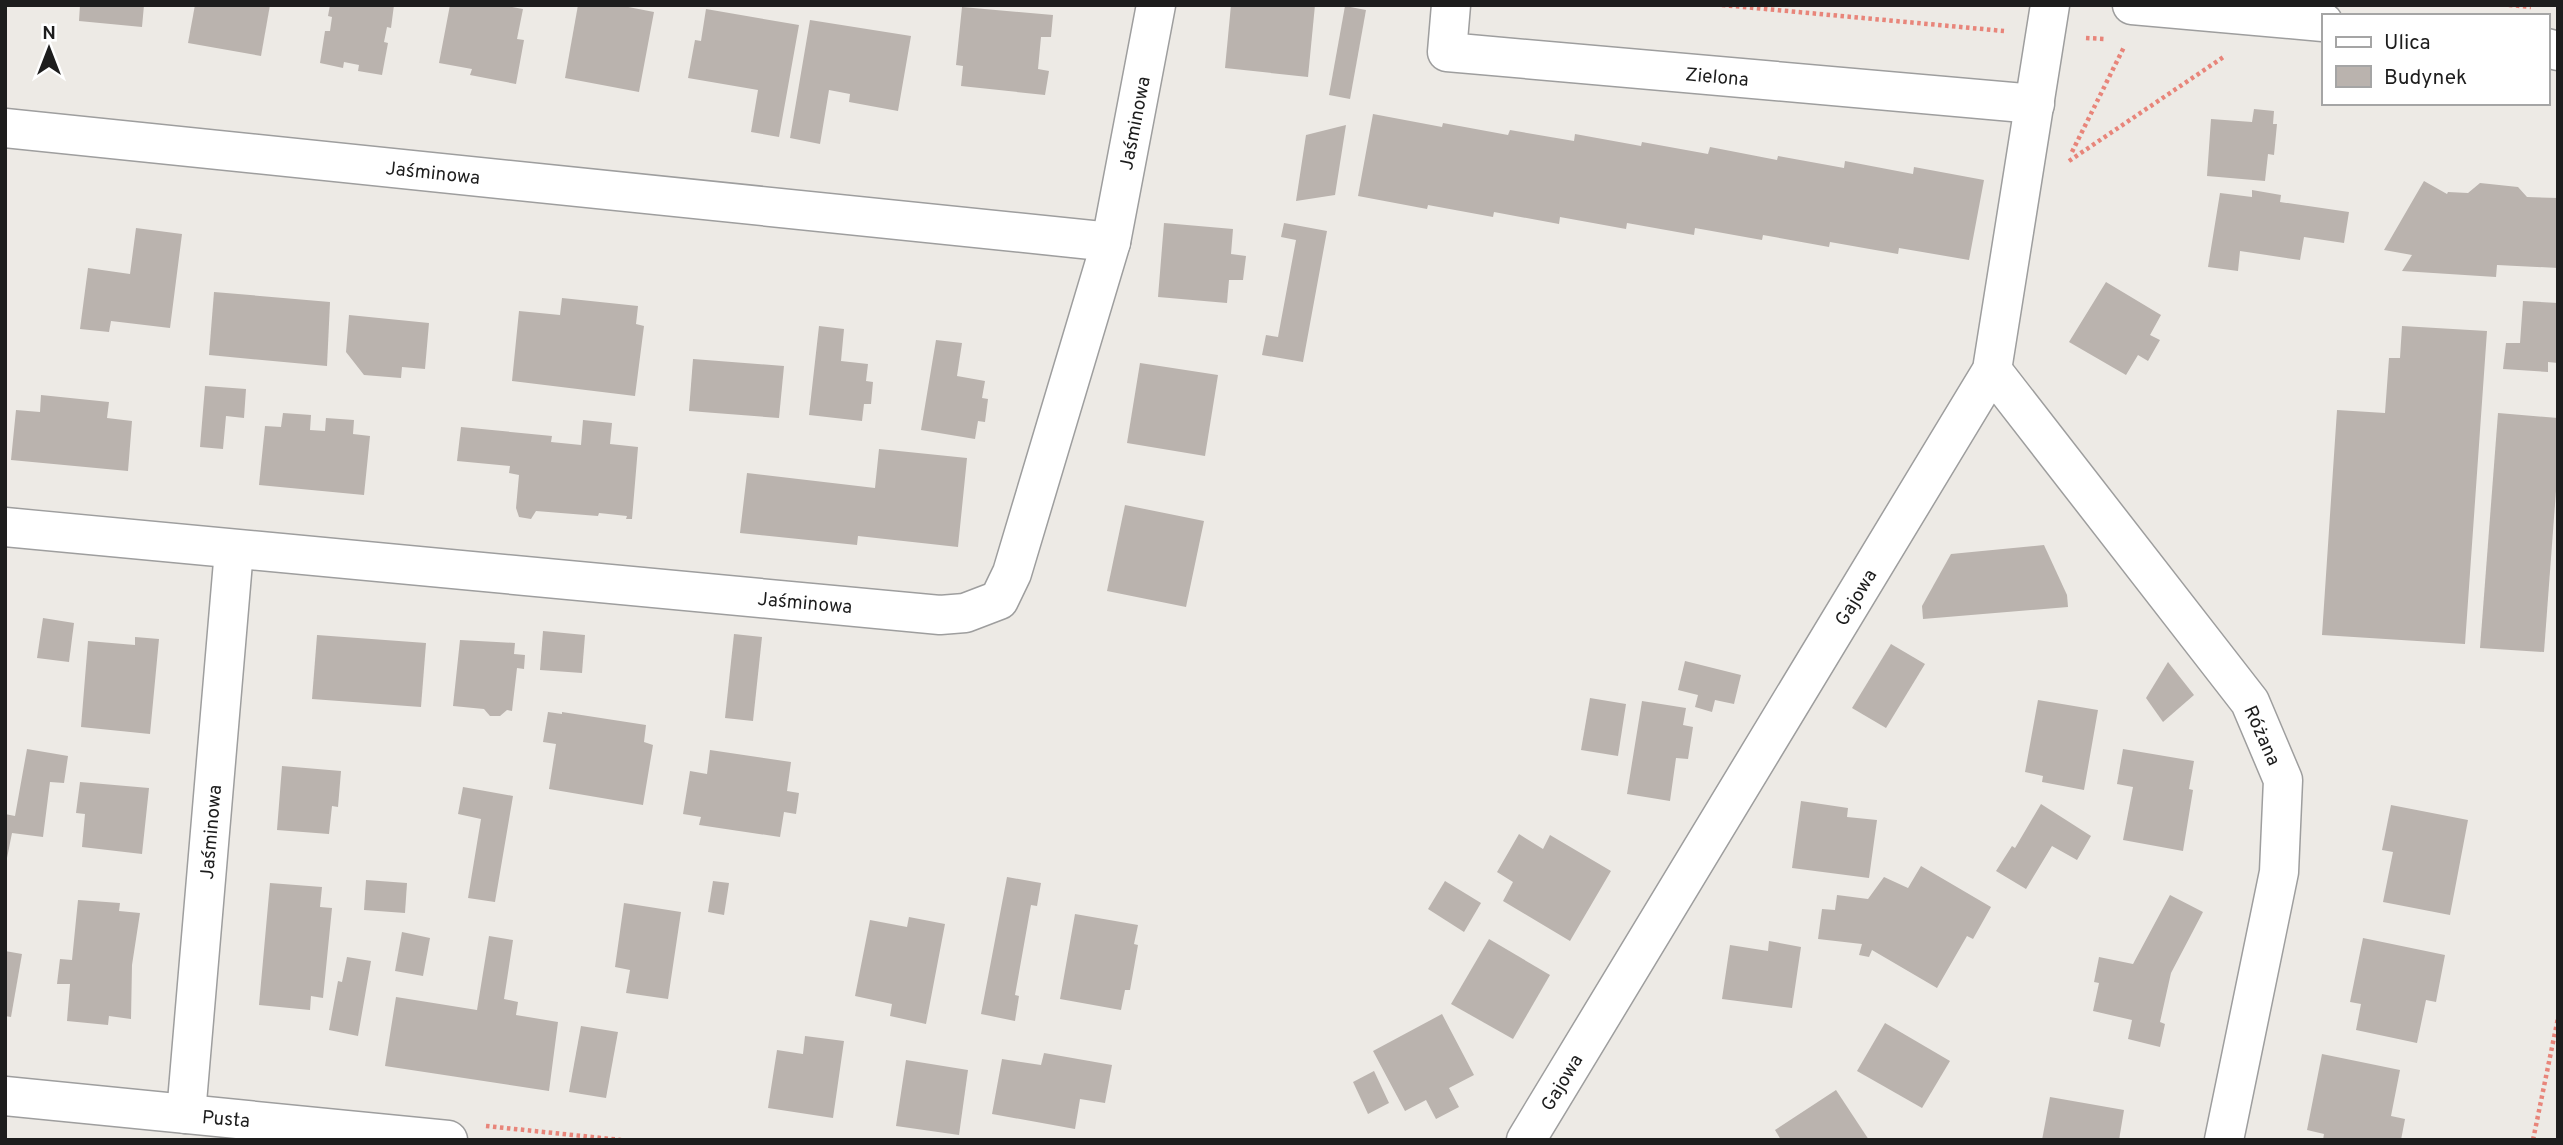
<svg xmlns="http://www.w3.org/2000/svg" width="2563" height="1145" font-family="Overpass,sans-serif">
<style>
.building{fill:#bab3ae}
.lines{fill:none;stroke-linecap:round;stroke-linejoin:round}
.minor-casing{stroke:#9e9e9e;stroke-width:41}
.tertiary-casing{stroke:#9e9e9e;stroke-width:41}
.path{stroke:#e8857a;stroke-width:4.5;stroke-dasharray:3.5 3.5;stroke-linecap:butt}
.minor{stroke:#fff;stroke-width:38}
.tertiary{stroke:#fff;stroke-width:38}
.labels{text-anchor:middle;stroke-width:5;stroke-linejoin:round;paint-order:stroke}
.street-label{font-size:19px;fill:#1d1d1d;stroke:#fff}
</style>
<rect width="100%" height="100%" fill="#edeae5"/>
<g class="building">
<path d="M80,5H144L142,27L79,21Z"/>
<path d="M195,5H270L261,56L188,43Z"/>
<path d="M330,5H394L391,28L387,27L384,42L388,43L382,75L358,71L359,65L344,62L343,68L320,63L325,31H330L332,17L328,16Z"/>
<path d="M450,5H502L523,9L517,39L524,40L516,84L470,75L472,69L439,63Z"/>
<path d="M578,5H618L654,12L639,92L565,78Z"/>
<path d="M1231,5H1315L1308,77L1225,68Z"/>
<path d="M1345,6L1366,10L1350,99L1329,95Z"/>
<path d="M962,7L1053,15L1051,37H1041L1038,69L1049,71L1045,95L961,86L963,66L956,65Z"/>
<path d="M706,9L799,25L779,137L751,132L758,90L688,78L695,40L701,41Z"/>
<path d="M810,20L911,36L898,111L849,102L850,94L829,90L820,144L790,138Z"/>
<path d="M2254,109L2274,111L2273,124H2277L2274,155L2268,154L2265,181L2207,176L2211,119L2252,122Z"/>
<path d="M1373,114L1442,127L1443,123L1508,135L1510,130L1574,141L1575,134L1641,146L1642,142L1708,154L1710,147L1777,160L1778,156L1844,168L1845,161L1913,174L1914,167L1984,180L1969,260L1899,248L1898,254L1830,242L1829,247L1763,235L1762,240L1695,228L1694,235L1627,223L1626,229L1560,217L1559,224L1494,212L1493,217L1428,205L1427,209L1358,196Z"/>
<path d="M1346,125L1335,195L1296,201L1306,135Z"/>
<path d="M2424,181L2447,194L2448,192L2468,193L2480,183L2518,187L2527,197L2558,198V268L2497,265L2496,277L2402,271L2412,255L2384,250Z"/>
<path d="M2252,190L2281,195L2280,202L2349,212L2344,243L2304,237L2300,260L2240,251L2238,271L2208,267L2220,193L2252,197Z"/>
<path d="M1164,223L1233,229L1231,254L1246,256L1243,280H1229L1227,303L1158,297Z"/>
<path d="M1284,223L1327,231L1303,362L1262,355L1266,335L1278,337L1296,240L1281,237Z"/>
<path d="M136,228L182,234L170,328L111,321L109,332L80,329L88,268L130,274Z"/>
<path d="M2106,282L2161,315L2150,335L2160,340L2148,361L2138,355L2126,375L2069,342Z"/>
<path d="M214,292L330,302L327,366L209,355Z"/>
<path d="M562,298L638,306L636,324L644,326L635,396L512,381L519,311L560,315Z"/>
<path d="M2523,301L2558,303V363L2548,362V372L2503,369L2506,343H2520Z"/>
<path d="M349,315L429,323L425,369L402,367L401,378L364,375L346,352Z"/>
<path d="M819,326L844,329L841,361L868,364L866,381L873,382L871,404H864L862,421L809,415Z"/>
<path d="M2402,326L2487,331L2465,644L2322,635L2337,410L2385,413L2389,358H2400Z"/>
<path d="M936,340L962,343L957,376L985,381L982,398L988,399L985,422L978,421L975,439L921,430Z"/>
<path d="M693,359L784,366L779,418L689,411Z"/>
<path d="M1140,363L1218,375L1205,456L1127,443Z"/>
<path d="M205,386L246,389L244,418L226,416L223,449L200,447Z"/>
<path d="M41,395L109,402L107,418L132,421L128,471L11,460L16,410L40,412Z"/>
<path d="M283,413L311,415L310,430L325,431L326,418L354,420L353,434L370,436L364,495L259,485L265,426L281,427Z"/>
<path d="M2498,413L2558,418V464L2544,652L2480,648Z"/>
<path d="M583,420L612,423L610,444L638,447L632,519H626L627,516L599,513L598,516L536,511L531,519L519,517L516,508L519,475L509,473L510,466L457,461L461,427L552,436L551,442L581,445Z"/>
<path d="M879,449L967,458L958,547L858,536L857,545L740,533L747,473L875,488Z"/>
<path d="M1125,505L1204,521L1186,607L1107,591Z"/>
<path d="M2044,545L2067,595L2068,607L1923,619L1922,606L1951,554Z"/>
<path d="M43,618L74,623L69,662L37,658Z"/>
<path d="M543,631L585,635L582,673L540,670Z"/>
<path d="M734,634L762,637L753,721L725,718Z"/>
<path d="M317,635L426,643L421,707L312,699Z"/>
<path d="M135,637L159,639L150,734L81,727L88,641L135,645Z"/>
<path d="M460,640L515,643L514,654L525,655L524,669L517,668L512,711L507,710L500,716H490L484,709L453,706Z"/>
<path d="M1891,644L1925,664L1886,728L1852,708Z"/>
<path d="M1685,661L1741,675L1734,704L1715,700L1712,712L1695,707L1698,695L1678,690Z"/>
<path d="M2168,662L2194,695L2163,722L2146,698Z"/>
<path d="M1590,698L1626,704L1618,756L1581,750Z"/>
<path d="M2038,700L2098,710L2084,790L2042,782L2043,776L2025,772Z"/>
<path d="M1642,701L1686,708L1683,725L1693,727L1688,759L1676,758L1670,801L1627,794Z"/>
<path d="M548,712L562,714V712L646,725L644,742L653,745L643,805L549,789L556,744L543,742Z"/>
<path d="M27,749L68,756L64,783L50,782L43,837L12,833L5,868V814L15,816Z"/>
<path d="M2123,749L2194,761L2189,789L2193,790L2183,851L2123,840L2133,787L2117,784Z"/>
<path d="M710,750L791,762L787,791L799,793L796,814L784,812L780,837L699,825L701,817L683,814L690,771L707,774Z"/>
<path d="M282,766L341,771L338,807L332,806L329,834L277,830Z"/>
<path d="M80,782L149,788L142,854L82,847L85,814L76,813Z"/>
<path d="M463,787L513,796L495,902L468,898L481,819L458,814Z"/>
<path d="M1801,801L1848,808L1847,817L1877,820L1869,878L1792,868Z"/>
<path d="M2041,804L2091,836L2077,860L2052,846L2026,889L1996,871L2012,846L2015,848Z"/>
<path d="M2391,805L2468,820L2450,915L2383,902L2393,852L2382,850Z"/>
<path d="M1519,834L1543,849L1550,835L1611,871L1570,941L1503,901L1513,882L1497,872Z"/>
<path d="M1921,866L1991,907L1973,939L1967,936L1937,988L1872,950L1869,957L1859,955L1862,944L1818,939L1822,909L1835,910L1837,895L1868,899L1884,877L1908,888Z"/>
<path d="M1007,877L1041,883L1037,906L1031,905L1015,995L1019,996L1015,1021L981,1014Z"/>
<path d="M366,880L407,883L405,913L364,910Z"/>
<path d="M713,881L729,883L724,915L708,912Z"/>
<path d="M1445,881L1481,903L1464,932L1428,909Z"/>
<path d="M270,883L322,887L320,907L332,908L323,998L311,996L310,1010L259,1005Z"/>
<path d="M2170,895L2203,912L2171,973L2160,1022L2165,1024L2160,1047L2128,1039L2132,1020L2093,1011L2099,983L2094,982L2099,957L2133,964Z"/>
<path d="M78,900L120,903L119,911L140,913L132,965L131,1019L109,1016L108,1025L67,1021L70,984H57L60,959L72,960Z"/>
<path d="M624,903L681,912L668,999L626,993L630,970L615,967Z"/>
<path d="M1075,914L1138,925L1134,944L1138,945L1130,990H1125L1121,1010L1060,999Z"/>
<path d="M909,917L945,924L926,1024L890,1016L892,1004L855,996L870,920L907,927Z"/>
<path d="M402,932L430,938L423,976L395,971Z"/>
<path d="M489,936L513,940L504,999L518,1002L516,1015L558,1022L549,1091L385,1066L396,997L477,1010Z"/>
<path d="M2363,938L2445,955L2436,1002L2426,1000L2417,1043L2356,1030L2361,1004L2350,1002Z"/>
<path d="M1489,939L1550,975L1513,1039L1451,1004Z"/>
<path d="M1769,941L1801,947L1792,1008L1722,999L1730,945L1768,951Z"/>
<path d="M5,951L22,954L11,1017L5,1016Z"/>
<path d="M347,957L371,961L358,1036L329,1030L338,981L342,982Z"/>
<path d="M1442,1014L1474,1075L1449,1088L1459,1107L1436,1119L1426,1100L1405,1111L1373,1051Z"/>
<path d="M1885,1023L1950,1061L1922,1108L1857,1071Z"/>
<path d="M581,1026L618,1032L606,1098L569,1092Z"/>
<path d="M805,1036L844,1041L833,1118L768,1108L777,1050L803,1054Z"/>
<path d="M1044,1053L1112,1065L1105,1103L1080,1099L1075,1129L992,1114L1002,1059L1041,1065Z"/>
<path d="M2322,1054L2400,1070L2391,1116L2405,1119L2401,1140H2323L2324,1134L2307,1130Z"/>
<path d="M906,1060L968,1070L959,1135L896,1126Z"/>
<path d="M1374,1071L1389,1103L1368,1114L1353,1082Z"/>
<path d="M1836,1090L1869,1140H1781L1775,1130Z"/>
<path d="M2050,1097L2124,1110L2119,1140H2042Z"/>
</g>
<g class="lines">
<g class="minor-casing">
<g id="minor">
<path d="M1451,5L1447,52L2035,104"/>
<path d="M5,128L1111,242"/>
<path d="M1992,370L2250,702L2283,780L2279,872L2224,1140"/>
<path d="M5,527L940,615L965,613L999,600L1012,573L1111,242L1156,5"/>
<path d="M5,1096L448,1140"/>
<path d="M186,1114L234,550"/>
<path d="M1526,1140L1992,370L2050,5"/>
</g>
</g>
<g class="tertiary-casing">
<g id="tertiary">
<path d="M2132,5L2323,22"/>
<path d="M2547,48L2558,51"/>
</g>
</g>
<g class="path">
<path d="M1722,5L2004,31"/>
<path d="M2509,5L2531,7"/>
<path d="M2086,38L2105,39"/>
<path d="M2072,152L2124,47"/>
<path d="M2069,161L2225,56"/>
<path d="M486,1126L621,1140"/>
<path d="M2533,1140L2558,1018"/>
</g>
<use href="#minor" class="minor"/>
<use href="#tertiary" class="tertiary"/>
</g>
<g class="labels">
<g class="street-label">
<text transform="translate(1717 76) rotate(5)" y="7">Zielona</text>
<text transform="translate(1134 123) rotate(-79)" y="7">Jaśminowa</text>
<text transform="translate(433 172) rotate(6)" y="7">Jaśminowa</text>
<text transform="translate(1855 597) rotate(-59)" y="7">Gajowa</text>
<text transform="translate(805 602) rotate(5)" y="7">Jaśminowa</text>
<text transform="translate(2263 735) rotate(66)" y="7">Różana</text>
<text transform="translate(210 832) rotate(-85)" y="7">Jaśminowa</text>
<text transform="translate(1561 1082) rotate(-59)" y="7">Gajowa</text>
<text transform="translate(226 1118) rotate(5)" y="7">Pusta</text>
</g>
</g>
<rect width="2563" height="1145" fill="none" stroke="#1d1d1d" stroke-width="14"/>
<rect x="2322" y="14" width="228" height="91" fill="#ffffff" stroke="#a5a5a5" stroke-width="2"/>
<rect x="2336" y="37" width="35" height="10" fill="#ffffff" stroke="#a5a5a5" stroke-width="2"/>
<text x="2384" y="49" font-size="21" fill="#1d1d1d">Ulica</text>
<rect x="2336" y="66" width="35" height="21" fill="#bab3ae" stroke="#a5a5a5" stroke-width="2"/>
<text x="2384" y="84" font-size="21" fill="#1d1d1d">Budynek</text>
<g transform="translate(49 49)" stroke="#ffffff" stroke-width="5" paint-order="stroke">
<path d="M0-5L12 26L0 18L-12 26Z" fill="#1d1d1d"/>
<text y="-10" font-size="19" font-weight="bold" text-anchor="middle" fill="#1d1d1d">N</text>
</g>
</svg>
